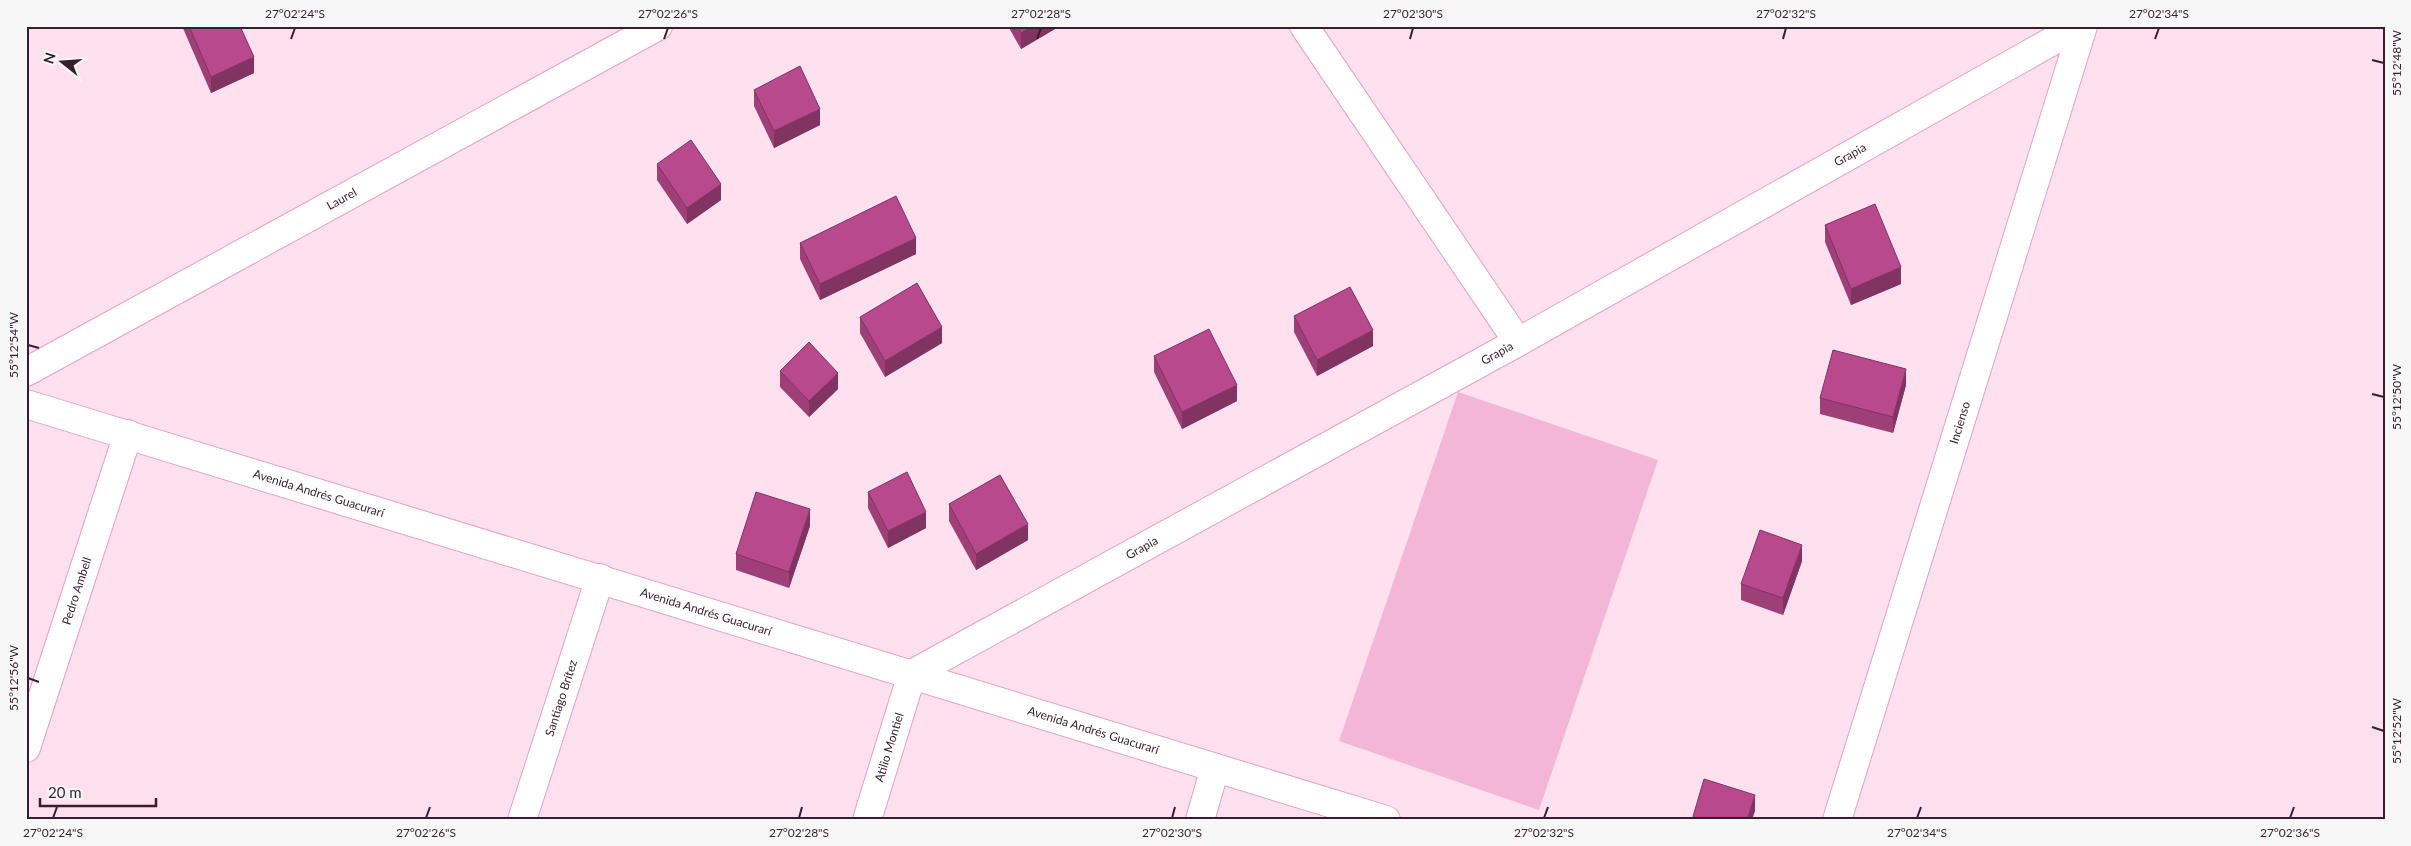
<svg xmlns="http://www.w3.org/2000/svg" width="2411" height="846" font-family="Lato,sans-serif">
<style>
.green{fill:#f4b6d6}
.lines{fill:none;stroke-linecap:round;stroke-linejoin:round}
.minor-casing{stroke:#e7a1c6;stroke-width:30}
.minor{stroke:#fff;stroke-width:28}
.wall{fill:#9e3f78}
.shaded-wall{fill:#813362}
.building{fill:#b8498c;stroke:#813362}
.ticks{fill:none;stroke:#381e2c;stroke-width:2}
.labels{text-anchor:middle;stroke-width:4.5;stroke-linejoin:round;paint-order:stroke}
.street-label{font-size:12px;fill:#381e2c;stroke:#f7f7f7}
.neatline{fill:none;stroke:#381e2c;stroke-width:2}
.ticks-label{font-size:12px;text-anchor:middle;fill:#381e2c}
</style>
<rect width="100%" height="100%" fill="#fee0ef"/>
<path class="green" d="M1458,392L1658,460L1539,810L1339,741Z"/>
<g class="lines">
<g class="minor-casing">
<g id="minor">
<path d="M1304,26L1518,342"/>
<path id="s1" d="M26,372L658,26"/>
<path id="s2" d="M26,404L1386,820"/>
<path id="s3" d="M26,748L128,434"/>
<path id="s4" d="M522,820L600,578"/>
<path id="s5" d="M867,820L912,674L1518,342L2079,26"/>
<path d="M1200,820L1215,768"/>
<path id="s6" d="M1837,820L2083,26"/>
</g>
</g>
<use href="#minor" class="minor"/>
</g>
<g class="wall">
<path d="M182,26H240L254,73L211,93Z"/>
<path d="M1008,26H1060L1021,49Z"/>
<path d="M754,90L820,125L774,148L754,106Z"/>
<path d="M657,164L721,200L687,224L657,180Z"/>
<path d="M1825,225L1901,284L1851,305L1825,242Z"/>
<path d="M800,243L916,254L820,300L800,259Z"/>
<path d="M1294,316L1373,346L1317,376L1294,332Z"/>
<path d="M860,317L942,343L885,377L860,333Z"/>
<path d="M1154,356L1237,401L1182,429L1154,372Z"/>
<path d="M780,371L838,389L809,417L780,387Z"/>
<path d="M1906,385L1893,433L1820,414V398Z"/>
<path d="M868,492L926,528L888,548L868,508Z"/>
<path d="M949,504L1028,540L976,570L949,521Z"/>
<path d="M810,526L789,588L736,570V554Z"/>
<path d="M1802,561L1783,615L1741,600V584Z"/>
</g>
<g class="shaded-wall">
<path d="M1033,26H1060L1021,49V33Z"/>
<path d="M254,57V73L211,93V77Z"/>
<path d="M820,109V125L774,148V131Z"/>
<path d="M721,184V200L687,224V208Z"/>
<path d="M916,238V254L820,300V284Z"/>
<path d="M1901,267V284L1851,305V289Z"/>
<path d="M942,327V343L885,377V361Z"/>
<path d="M1373,330V346L1317,376V360Z"/>
<path d="M1906,369V385L1893,433V417Z"/>
<path d="M838,373V389L809,417V401Z"/>
<path d="M1237,385V401L1182,429V412Z"/>
<path d="M810,509V526L789,588V572Z"/>
<path d="M926,512V528L888,548V531Z"/>
<path d="M1028,524V540L976,570V554Z"/>
<path d="M1802,545V561L1783,615V598Z"/>
<path d="M1755,795V811L1752,820H1747Z"/>
</g>
<g class="building">
<path d="M189,26H240L254,57L211,77Z"/>
<path d="M1017,26H1033L1021,33Z"/>
<path d="M800,66L820,109L774,131L754,90Z"/>
<path d="M691,140L721,184L687,208L657,164Z"/>
<path d="M896,196L916,238L820,284L800,243Z"/>
<path d="M1875,204L1901,267L1851,289L1825,225Z"/>
<path d="M917,283L942,327L885,361L860,317Z"/>
<path d="M1350,287L1373,330L1317,360L1294,316Z"/>
<path d="M1209,329L1237,385L1182,412L1154,356Z"/>
<path d="M809,342L838,373L809,401L780,371Z"/>
<path d="M1833,350L1906,369L1893,417L1820,398Z"/>
<path d="M907,472L926,512L888,531L868,492Z"/>
<path d="M1000,475L1028,524L976,554L949,504Z"/>
<path d="M756,492L810,509L789,572L736,554Z"/>
<path d="M1760,530L1802,545L1783,598L1741,584Z"/>
<path d="M1704,779L1755,795L1747,820H1692Z"/>
</g>
<path class="ticks" d="M291,39L295,28M664,39L668,28M1037,39L1041,28M1410,39L1413,28M1783,39L1786,28M2155,39L2159,28M2372,60L2384,63M28,345L39,348M2372,394L2384,397M28,678L39,682M2372,727L2384,731M53,818L57,807M426,818L430,807M799,818L802,807M1172,818L1175,807M1544,818L1548,807M1917,818L1921,807M2290,818L2294,807"/>
<g class="labels">
<g class="street-label">
<text dy="4" stroke="none"><textPath href="#s5" startOffset="1225">Grapia</textPath></text>
<text dy="4" stroke="none"><textPath href="#s1" startOffset="360">Laurel</textPath></text>
<text dy="4" stroke="none"><textPath href="#s5" startOffset="820">Grapia</textPath></text>
<text dy="4" stroke="none"><textPath href="#s6" startOffset="416">Incienso</textPath></text>
<text dy="4" stroke="none"><textPath href="#s2" startOffset="306">Avenida Andrés Guacurarí</textPath></text>
<text dy="4" stroke="none"><textPath href="#s5" startOffset="415">Grapia</textPath></text>
<text dy="4" stroke="none"><textPath href="#s3" startOffset="165">Pedro Ambell</textPath></text>
<text dy="4" stroke="none"><textPath href="#s2" startOffset="711">Avenida Andrés Guacurarí</textPath></text>
<text dy="4" stroke="none"><textPath href="#s4" startOffset="128">Santiago Brítez</textPath></text>
<text dy="4" stroke="none"><textPath href="#s2" startOffset="1116">Avenida Andrés Guacurarí</textPath></text>
<text dy="4" stroke="none"><textPath href="#s5" startOffset="76">Atilio Montiel</textPath></text>
</g>
</g>
<rect width="2411" height="846" fill="none" stroke="#f7f7f7" stroke-width="55"/>
<g transform="translate(62 62) rotate(287)" stroke="#f7f7f7" stroke-width="4" paint-order="stroke">
<path d="M0-4L9 19L0 12L-9 19Z" fill="#381e2c"/>
<text y="-8" font-size="14" font-weight="bold" text-anchor="middle" fill="#381e2c">N</text>
</g>
<path d="M40 798v8h116v-8" fill="none" stroke="#381e2c" stroke-width="2.5"/>
<text x="48" y="798" font-size="15" fill="#381e2c" stroke="#f7f7f7" stroke-width="4" paint-order="stroke">20 m</text>
<rect x="28" y="28" width="2356" height="790" class="neatline"/>
<g class="ticks-label">
<text x="295" y="18">27°02'24"S</text>
<text x="668" y="18">27°02'26"S</text>
<text x="1041" y="18">27°02'28"S</text>
<text x="1413" y="18">27°02'30"S</text>
<text x="1786" y="18">27°02'32"S</text>
<text x="2159" y="18">27°02'34"S</text>
<text transform="translate(2397 63) rotate(-90)" y="4">55°12'48"W</text>
<text transform="translate(14 345) rotate(-90)" y="4">55°12'54"W</text>
<text transform="translate(2397 397) rotate(-90)" y="4">55°12'50"W</text>
<text transform="translate(14 678) rotate(-90)" y="4">55°12'56"W</text>
<text transform="translate(2397 731) rotate(-90)" y="4">55°12'52"W</text>
<text x="53" y="837">27°02'24"S</text>
<text x="426" y="837">27°02'26"S</text>
<text x="799" y="837">27°02'28"S</text>
<text x="1172" y="837">27°02'30"S</text>
<text x="1544" y="837">27°02'32"S</text>
<text x="1917" y="837">27°02'34"S</text>
<text x="2290" y="837">27°02'36"S</text>
</g>
</svg>
